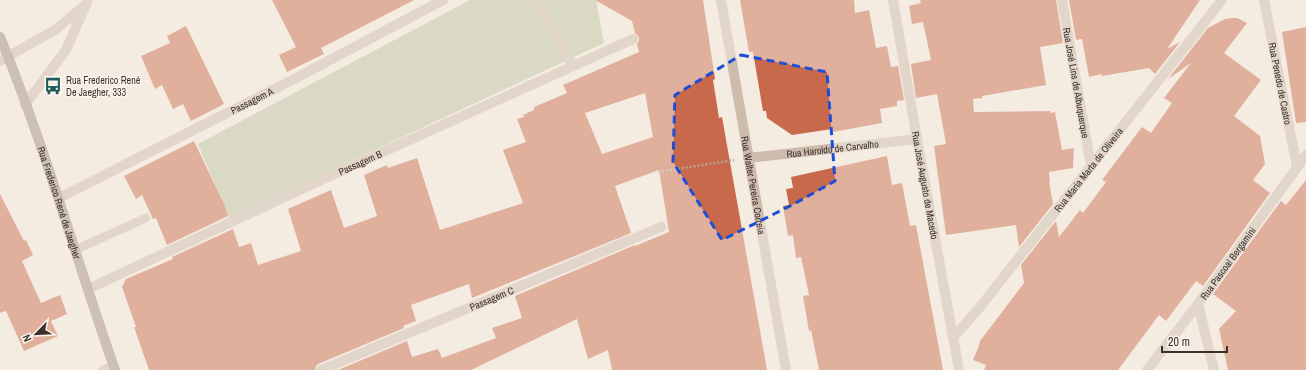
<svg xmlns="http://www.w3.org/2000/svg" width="1306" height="370" font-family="'Archivo Narrow',sans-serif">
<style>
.green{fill:#b8c4a0}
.building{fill:#c8694b;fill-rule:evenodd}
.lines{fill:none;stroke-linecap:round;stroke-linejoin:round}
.path{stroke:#b9a596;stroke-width:2.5;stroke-dasharray:2 2;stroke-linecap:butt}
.lane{stroke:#cdbbac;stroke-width:9}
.street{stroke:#cdbbac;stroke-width:10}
.secondary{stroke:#a18a7d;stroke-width:10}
.marked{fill:none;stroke:#1d4ed8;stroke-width:3;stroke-dasharray:8 5;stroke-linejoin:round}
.labels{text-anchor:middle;stroke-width:3;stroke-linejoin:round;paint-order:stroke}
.poi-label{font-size:10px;fill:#3b302b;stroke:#fbf5ee;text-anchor:start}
.street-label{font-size:10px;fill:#3b302b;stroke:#fbf5ee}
</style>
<rect width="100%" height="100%" fill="#f4ebe1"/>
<path class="green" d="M470,0H596L604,43L229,218L198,144Z"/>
<g class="building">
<path d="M272,0H414L321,48L324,54L287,72L279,55L296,47Z"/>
<path d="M595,0H703L715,79L713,80L719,118L722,117L767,370H612L608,350L588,359L577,319L471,370H338L407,341L412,357L438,349L442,358L496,338L492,328L522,318L515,296L635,245V246L669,232L659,170L615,186L631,233L472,298L469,284L411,305L416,321L403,326L404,328L318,364L316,366L315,370H149L134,327H136L122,287L126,279L173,259L172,257L233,229L239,247L251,243L258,265L301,251L288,209L331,190L344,228L377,216L364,175L387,165L388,168L417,158L440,230L523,203L503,150L526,142L517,119L524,117L523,115L534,110V107L567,93L563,85L639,52L637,44L639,40V37L635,33L632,21ZM645,93L653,137L602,154L585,113Z"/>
<path d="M740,0H854L855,13L869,10L876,48L887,46L891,67L898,66L904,100L897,101V106L880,109L882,123L833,132L832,129L792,135L767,118L766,111H763L753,52H749Z"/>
<path d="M920,0H1056L1063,43L1040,47L1046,85L982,96V98L973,99L974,112L1050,111V113L1055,112L1062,150L1074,148L1073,168L1049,172L1050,181H1049L1053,204L1019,247L1016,225L946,235L934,146L946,144L937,94L916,98L911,64L931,60L923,22L912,24L909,6L921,3Z"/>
<path d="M1069,0H1200L1167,49L1180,42L1155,74L1149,68L1102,76V74L1089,77L1082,39L1076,40Z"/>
<path d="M1232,18H1237L1247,23L1224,53L1261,80L1234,116L1260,136L1265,164L1253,180L1270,193L1203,286L1196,281L1166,321L1159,315L1118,370H984L986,365L973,360L978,348L980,341L1024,283L1021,265L1056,221L1059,237L1080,210L1083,213L1106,182L1102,180L1142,127L1151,133L1172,103L1164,98L1191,63L1168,79L1208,28L1225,19Z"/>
<path d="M186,26L224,104L191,121L183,104L173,109L162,85L155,89L141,56L170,43L167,36Z"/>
<path d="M1306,27V122L1296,123L1282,32Z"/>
<path d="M194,141L224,204L228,216L167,245L156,218L153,219L142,195L136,199L124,176Z"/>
<path d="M887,156L892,185L902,183L910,226L916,225L943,370H819L811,330L809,331L803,296L809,295L801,257L796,258L793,235L788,236L783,206L789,205L786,189L793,188L791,177Z"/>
<path d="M1306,180V370H1228L1219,329L1236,311L1213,294L1281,201L1286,205Z"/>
<path d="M0,194L24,241L26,240L33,255L22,261L41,303L60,295L67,314L51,321L58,336L24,351L6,311L0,313Z"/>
</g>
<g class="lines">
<path class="path" d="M658,172L734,160"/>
<g class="lane">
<path d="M75,250L146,218"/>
<path d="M103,370L114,366"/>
</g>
<g class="street">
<path d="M535,0L552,26L573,66"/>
<path id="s1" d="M721,0L786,370"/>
<path id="s2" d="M893,0L917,139L959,370"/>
<path id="s3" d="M1062,0L1091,166"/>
<path id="s4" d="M1264,0L1297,167"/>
<path d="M0,61L55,30L84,6"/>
<path d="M25,105L66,50L88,0"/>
<path id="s5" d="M748,158L917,139"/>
<path id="s6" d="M59,198L300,76L443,0"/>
<path id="s7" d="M88,289L319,181L633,39"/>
<path d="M1198,304L1214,370"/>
<path id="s8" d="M953,338L980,307L1222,0"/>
<path id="s9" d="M321,370L661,227"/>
<path id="s10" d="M1147,370L1198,304L1306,155"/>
</g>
<path class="secondary" id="s11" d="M0,37C45,146 76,259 115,370"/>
</g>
<path d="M0 0H1306V370H0ZM741,55L827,72L835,181L794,204L722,240L673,162L675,95Z" fill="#f4ebe1" fill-opacity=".55" fill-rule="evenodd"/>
<path class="marked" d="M741,55L827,72L835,181L794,204L722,240L673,162L675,95Z"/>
<defs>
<g id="bus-bare" transform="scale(1.38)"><path d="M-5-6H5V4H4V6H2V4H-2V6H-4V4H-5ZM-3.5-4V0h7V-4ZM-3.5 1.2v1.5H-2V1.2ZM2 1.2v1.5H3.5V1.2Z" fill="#1f5a5e" stroke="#fbf5ee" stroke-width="2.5" paint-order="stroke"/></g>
</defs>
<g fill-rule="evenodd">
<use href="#bus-bare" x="53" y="86"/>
</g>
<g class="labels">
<g class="poi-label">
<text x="66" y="84">Rua Frederico René<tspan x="66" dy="12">De Jaegher, 333</tspan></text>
</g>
<g class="street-label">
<text dy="4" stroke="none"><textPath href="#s3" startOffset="84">Rua José Lins de Albuquerque</textPath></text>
<text dy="4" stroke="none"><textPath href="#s4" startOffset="85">Rua Penedo de Castro</textPath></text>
<text dy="4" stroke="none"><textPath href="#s6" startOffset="216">Passagem A</textPath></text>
<text dy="4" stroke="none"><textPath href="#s5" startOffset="85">Rua Haroldo de Carvalho</textPath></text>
<text dy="4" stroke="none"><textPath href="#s7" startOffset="300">Passagem B</textPath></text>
<text dy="4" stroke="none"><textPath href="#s8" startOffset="216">Rua Maria Marta de Oliveira</textPath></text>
<text dy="4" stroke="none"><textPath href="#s1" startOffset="188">Rua Walter Pereira Correia</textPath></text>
<text dy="4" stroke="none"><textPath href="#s2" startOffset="188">Rua José Augusto de Macedo</textPath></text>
<text dy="4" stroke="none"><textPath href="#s11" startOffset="176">Rua Frederico René de Jaegher</textPath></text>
<text dy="4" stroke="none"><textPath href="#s10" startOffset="134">Rua Pascoal Bergamini</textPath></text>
<text dy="4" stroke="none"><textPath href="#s9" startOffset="185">Passagem C</textPath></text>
</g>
</g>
<g transform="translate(36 334) rotate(246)" stroke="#fbf5ee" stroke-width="3" paint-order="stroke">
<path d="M0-3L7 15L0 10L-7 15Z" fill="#3b302b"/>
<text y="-6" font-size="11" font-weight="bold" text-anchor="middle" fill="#3b302b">N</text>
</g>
<path d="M1162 346v6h65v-6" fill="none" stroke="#3b302b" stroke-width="2"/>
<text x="1168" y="346" font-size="12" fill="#3b302b" stroke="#fbf5ee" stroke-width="3" paint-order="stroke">20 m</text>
</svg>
